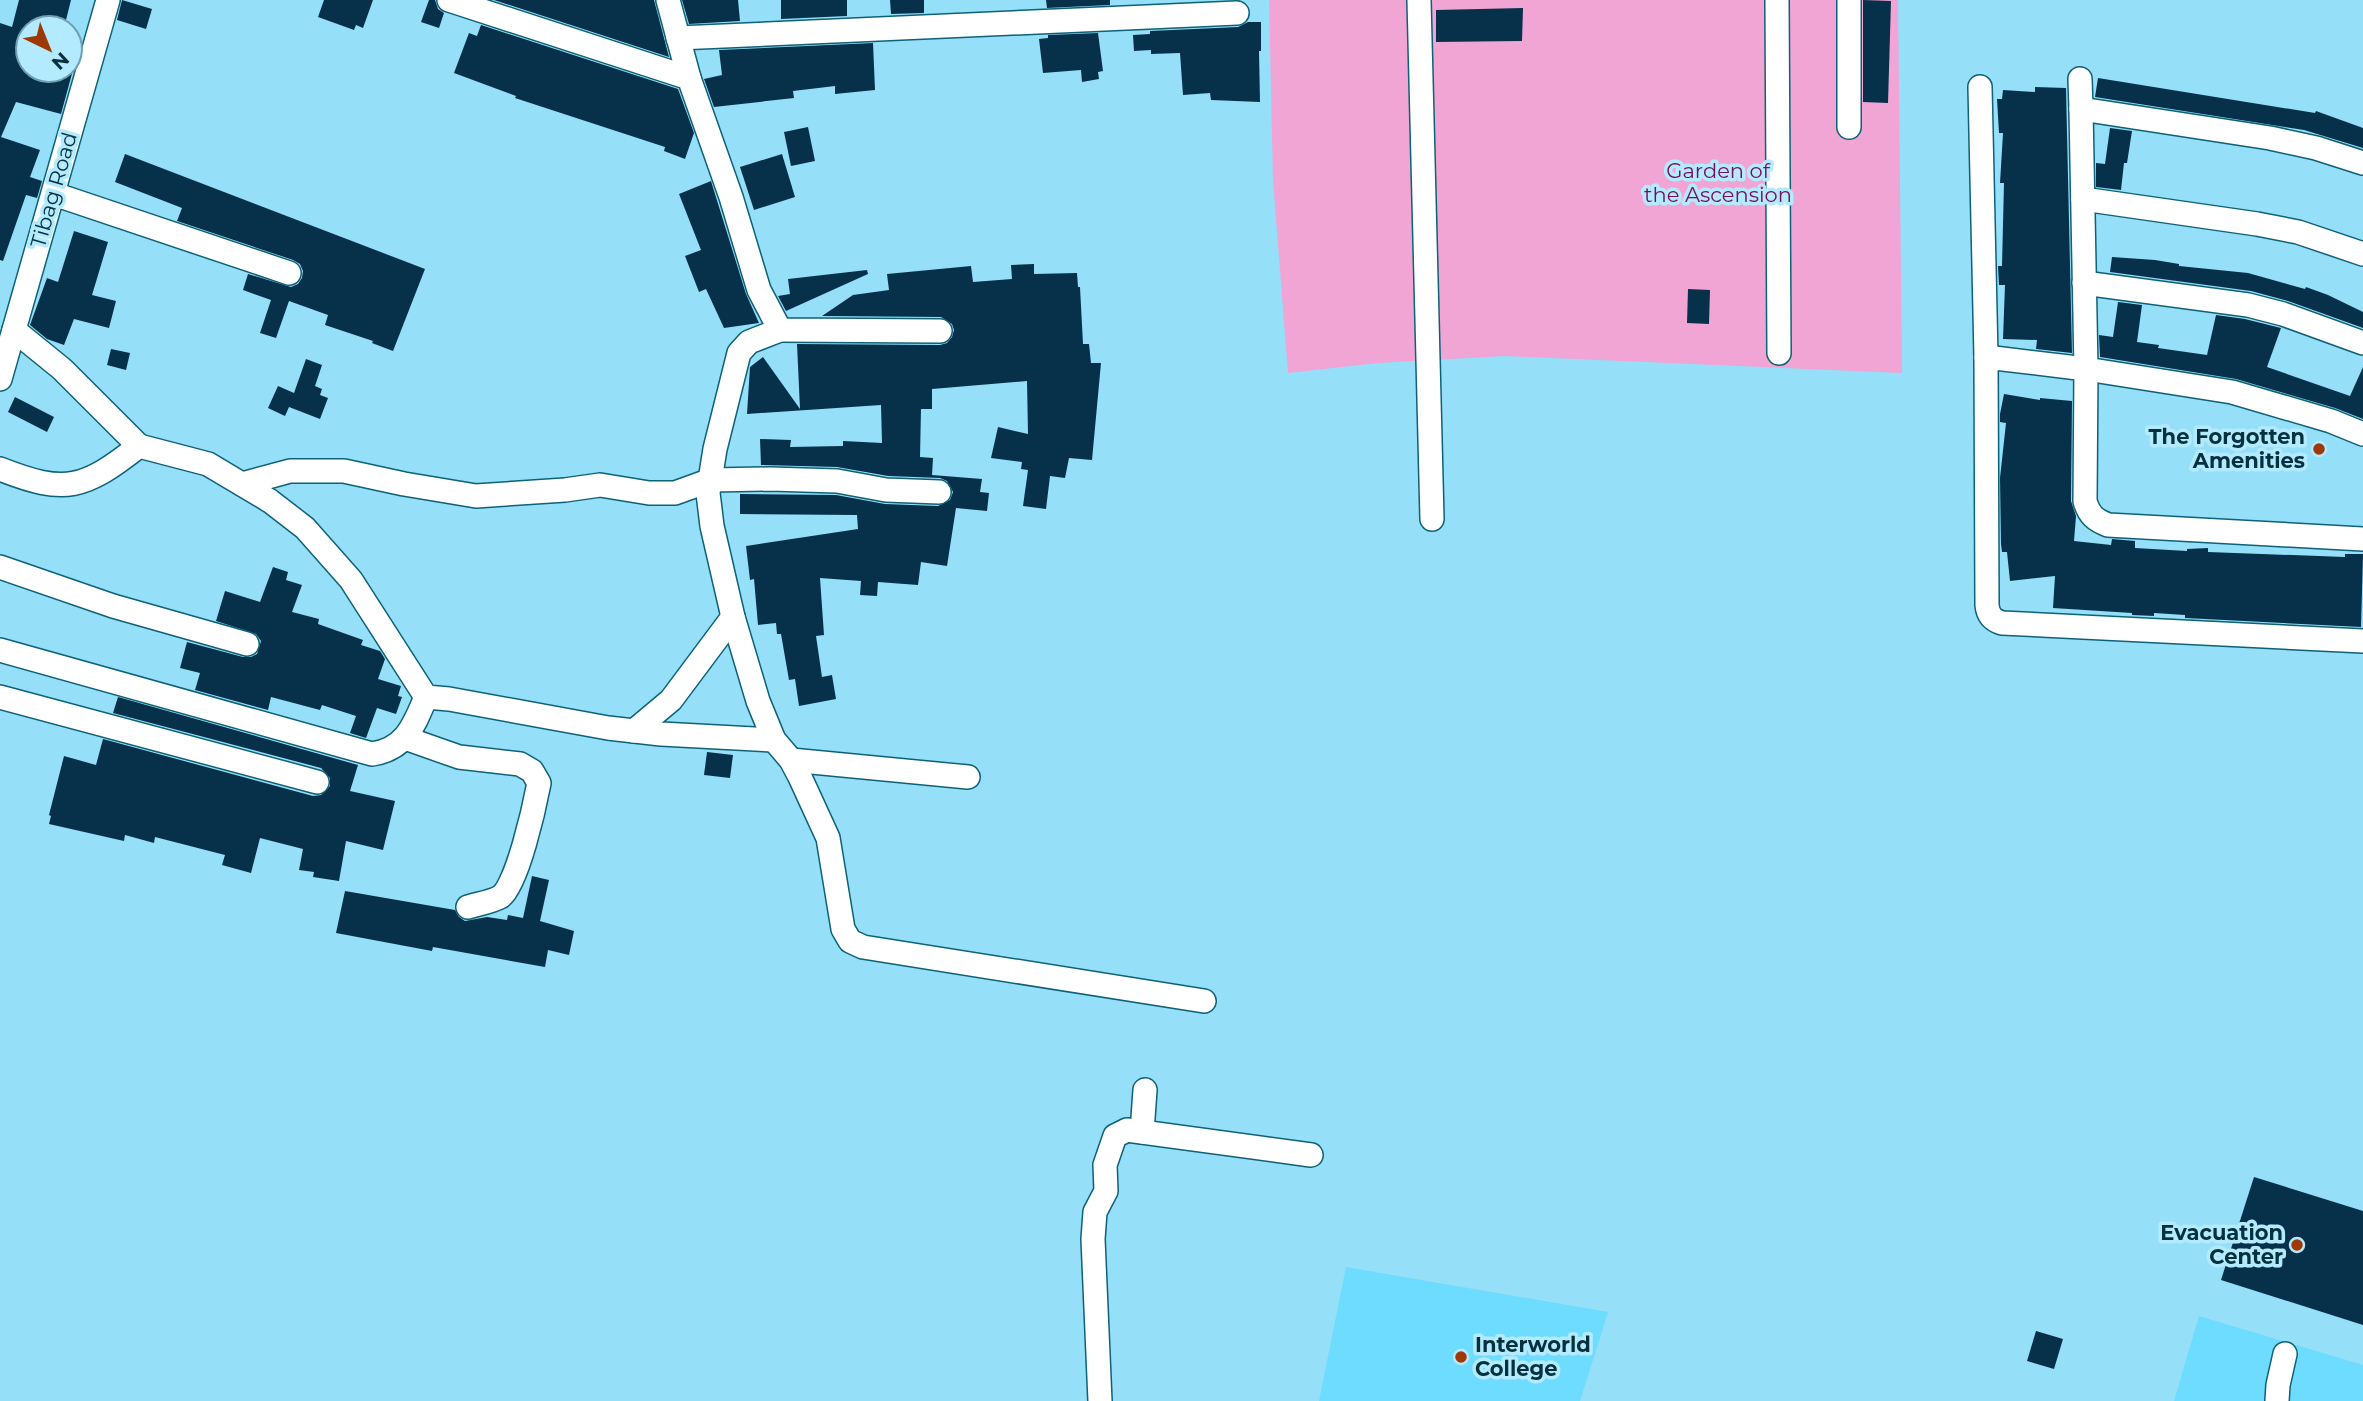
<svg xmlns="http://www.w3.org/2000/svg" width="2363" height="1401" font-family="Montserrat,sans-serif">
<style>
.built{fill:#6edcff}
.green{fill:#f0a5d4}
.building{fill:#07314a}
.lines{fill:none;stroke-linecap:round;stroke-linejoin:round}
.minor-casing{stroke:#0c6278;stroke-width:26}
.minor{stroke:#fff;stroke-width:23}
.poi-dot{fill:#9e3905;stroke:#b4eafd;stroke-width:2.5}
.labels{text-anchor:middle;stroke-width:7;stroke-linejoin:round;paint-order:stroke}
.park-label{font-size:21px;fill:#74105a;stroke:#b4eafd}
.street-label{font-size:21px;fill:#04313e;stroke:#b4eafd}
.poi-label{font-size:21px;font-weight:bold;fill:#04313e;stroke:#b4eafd;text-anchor:end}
</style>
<rect width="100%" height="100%" fill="#95dff9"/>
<g class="built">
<path d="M1346,1267L1608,1312L1580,1401H1319Z"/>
<path d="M2199,1316L2363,1365V1401H2174Z"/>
</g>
<path class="green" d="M1269,0H1898L1902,373L1504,356L1378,363L1288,373L1273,180Z"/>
<g class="building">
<path d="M19,0H71L64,28H28V70H73L61,114L16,102L1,137L40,150L30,177L42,181L37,198L26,195L3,261L0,260V23L12,27Z"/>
<path d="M122,0L152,9L146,29L117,20Z"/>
<path d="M324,0H373L363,28L356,25L354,30L318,17Z"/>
<path d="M429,0H435L438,9L444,13L439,28L421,22Z"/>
<path d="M494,0H654L669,57Z"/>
<path d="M682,0H738L740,21L689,24Z"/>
<path d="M781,0H847V16L781,19Z"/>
<path d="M890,0H924V13L891,14Z"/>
<path d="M1046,0H1110V5L1047,8Z"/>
<path d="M1863,0L1891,1L1888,103L1863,102Z"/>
<path d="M1523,8L1522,41L1436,42V10Z"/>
<path d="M1248,22H1261V51H1259L1260,102L1211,100L1210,93L1183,95L1180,53L1151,54V50L1134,51L1133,35L1150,34V31L1238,27Z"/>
<path d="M481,25L678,89L694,133L685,159L664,151L665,147L515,98L516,96L454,73L469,33L477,36Z"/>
<path d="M1098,33L1103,71L1098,72L1099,79L1082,82L1081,70L1043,73L1039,39L1048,38V35Z"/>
<path d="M873,43L875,90L835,94V86L793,91L794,98L714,107L704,79L722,75L719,50Z"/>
<path d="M2098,78L2315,113L2316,111L2363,128V148L2304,130L2095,97Z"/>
<path d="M2035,87L2066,88L2072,353L2036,349L2037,340L2003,339L2005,285H1999L1998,266H2002L2004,183H2000L2003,133H1999L1997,99H2002L2003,90L2035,92Z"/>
<path d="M808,127L815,161L791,166L784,132Z"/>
<path d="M2110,128L2132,131L2127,163H2124L2121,190L2096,187V163L2105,164Z"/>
<path d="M125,154L425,269L393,351L372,343L373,341L325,325L328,315L289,301L276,338L260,333L271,300L243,290L248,274L291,287L298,284L302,278L303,271L300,264L293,260L177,221L182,208L115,182Z"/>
<path d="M782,154L795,197L754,210L740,167Z"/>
<path d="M711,181L746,294L759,323L724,328L706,289L699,292L685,256L701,250L679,194Z"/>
<path d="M74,231L108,242L92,295L116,301L109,328L74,319L64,345L47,339L30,325L47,278L58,282Z"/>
<path d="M2112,257L2155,260L2179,264V266L2248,273L2305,289L2306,287L2328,295L2363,312V328L2288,301L2251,291L2110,272Z"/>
<path d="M1034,264V274L1077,273L1078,287H1080L1083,344H1089L1091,363H1101L1092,460L1069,458L1065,478L1050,476L1046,509L1023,506L1028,470L1021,469L1022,462L991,458L998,427L1028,434L1027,381L932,389V409H921L920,457L933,458L932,475L982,479L980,492L989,493L987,511L956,508L947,566L921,562L918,585L878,582L877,596L860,595L861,581L820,578L824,635L816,636L822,677L832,675L836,699L799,706L795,679L789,680L781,634H777L776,623L758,625L754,579L750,580L746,546L858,529L857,515L740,514V494L836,495L885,504L938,506L950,500L953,492L947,481L940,478L888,476L837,467L761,465L760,439L791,440L790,447L843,446V441L882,443L881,405L747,414L750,367L763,357L800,409L797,344L940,345L947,343L952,337L954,330L952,324L941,317L822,316L853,295L889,290L887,274L971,266L973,282L1012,279L1011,265Z"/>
<path d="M867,270L868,274L786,311L778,296L790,294L788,279Z"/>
<path d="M1688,289L1710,290L1709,324L1687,323Z"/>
<path d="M2118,302L2142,305L2137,342L2159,345L2158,348L2207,355L2216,315L2245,319L2281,328L2267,367L2350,396L2363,367V419L2335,408L2236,379L2100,357L2099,335L2113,337Z"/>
<path d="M111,349L130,353L126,370L107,365Z"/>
<path d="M306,359L322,365L315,386L322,389L320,395L328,398L320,419L289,407L285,416L268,408L278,386L294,393Z"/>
<path d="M2004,394L2040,400V398L2072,401L2071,501L2076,516L2074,541L2111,545L2112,539L2135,541V548L2187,551V549L2208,548V552L2345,557V554H2363L2361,627L2185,618V615L2154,613V616L2132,615V613L2053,608L2055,576L2010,581L2007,552H2002L2001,544L2000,478L2006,423L2000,422V414Z"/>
<path d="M15,397L54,417L47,432L8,412Z"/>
<path d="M273,567L288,572L286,580L302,585L292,612L319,619L318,624L363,640L361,645L380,651L385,659L378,679L401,686L398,696L402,697L396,714L377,708L366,738L350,733L356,716L322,705L320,710L271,697L268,710L195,690L200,673L180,668L187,642L243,657H251L257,654L261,641L256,634L216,621L225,591L260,602Z"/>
<path d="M118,697L358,765L350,791L395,801L383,850L346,841L339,881L313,877L314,872L299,870L303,849L260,838L251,873L222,865L225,855L155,837L154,843L125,835L124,841L49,824L51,816L49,815L64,756L96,765L103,739L313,796L321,795L330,786V778L321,768L113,713Z"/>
<path d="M707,752L733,755L730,778L704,775Z"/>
<path d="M532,876L549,880L540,921L574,931L569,955L548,950L545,967L433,947L432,951L336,933L345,891L455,910L459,917L465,921L487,917L507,920L508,915L523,918Z"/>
<path d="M2254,1177L2363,1211V1325L2221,1280Z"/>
<path d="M2036,1331L2063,1339L2054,1369L2027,1361Z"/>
</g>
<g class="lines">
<g class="minor-casing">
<g id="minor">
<path d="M449,0L689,78L731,197L759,290L780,330L940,331"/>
<path d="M668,0L689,78"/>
<path d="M1419,0L1432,519"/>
<path d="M1777,0L1779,353"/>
<path d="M1849,0V127"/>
<path d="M678,38L1237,13"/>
<path d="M2080,79L2081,109"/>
<path d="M1980,87L1986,357"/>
<path d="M2363,163L2316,148L2270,138L2081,109L2086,369L2232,392L2331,421L2363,434"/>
<path d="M54,194L289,273"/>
<path d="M2083,199L2257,224L2298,232L2363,254"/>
<path d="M2084,283L2248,305L2283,314L2363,343"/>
<path d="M14,330L62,369L139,446"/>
<path d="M780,330L749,342L739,353L715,449L708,493L712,526L733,617L758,701L774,740L791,760L800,777L828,838L843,929L850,941L863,947L1204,1001"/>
<path d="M0,379L108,0"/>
<path d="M0,469C66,495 84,489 139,446L208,464L270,501L305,528L351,580L426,697L449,699L608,728L661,734L774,740"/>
<path d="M242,484L290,471H344L404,484L476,496L565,490L600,485L649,493H675L711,480L770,479L837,481L886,490L939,492"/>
<path d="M2363,539L2108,525C2095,520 2089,515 2085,501L2086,369L1986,357L1987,605C1988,615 1992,620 2002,623L2363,641"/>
<path d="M0,567L113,606L247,644"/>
<path d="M0,650L372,754C406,749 414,725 426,697"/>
<path d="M0,697L317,782"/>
<path d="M634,731L671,700L733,617"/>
<path d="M405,738L459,757L520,764L532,771L539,783C535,804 517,887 500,897C491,902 478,904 468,907"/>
<path d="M791,760L968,777"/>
<path d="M1142,1132L1145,1090"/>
<path d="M1100,1401L1093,1239L1095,1212L1106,1191L1105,1165L1115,1136L1127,1130L1311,1155"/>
<path d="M2277,1401L2278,1385L2285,1354"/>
</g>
</g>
<use href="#minor" class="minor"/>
</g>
<g class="poi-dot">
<circle cx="2319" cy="449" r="7"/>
<circle cx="2297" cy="1245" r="7"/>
<circle cx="1461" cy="1357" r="7"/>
</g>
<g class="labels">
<g class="park-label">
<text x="1718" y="178">Garden of<tspan x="1718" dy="24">the Ascension</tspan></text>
</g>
<g class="street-label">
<text transform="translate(54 190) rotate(-74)" y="7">Tibag Road</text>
</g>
<g class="poi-label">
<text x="2305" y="444">The Forgotten<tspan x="2305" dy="24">Amenities</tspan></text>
<text x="2283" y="1240">Evacuation<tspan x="2283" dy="24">Center</tspan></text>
<text x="1475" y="1352" text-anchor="start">Interworld<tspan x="1475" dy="24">College</tspan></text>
</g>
</g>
<g transform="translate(49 49) rotate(137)"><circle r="33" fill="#b4eafd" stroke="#6ea0b1" stroke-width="2"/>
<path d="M0-5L12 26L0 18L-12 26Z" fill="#9e3905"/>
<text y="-10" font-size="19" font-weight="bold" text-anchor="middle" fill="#04313e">N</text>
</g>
</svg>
